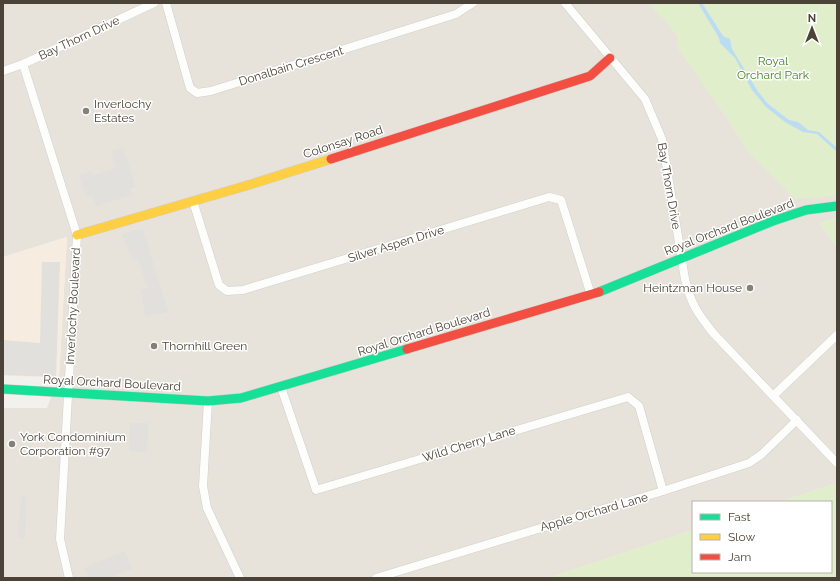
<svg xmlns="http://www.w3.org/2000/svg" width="840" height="581" font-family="Raleway,sans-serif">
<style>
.residential{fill:#e7e3da}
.commercial{fill:#f6ede0}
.green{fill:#e0eecc}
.parking{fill:#e2e0dc}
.water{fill:#bcdcf3}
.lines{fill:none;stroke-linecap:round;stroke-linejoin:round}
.street-casing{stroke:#d1cfca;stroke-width:9}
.fast-casing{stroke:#d3cec4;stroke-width:10}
.slow-casing{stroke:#d3cec4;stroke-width:10}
.jam-casing{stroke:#d3cec4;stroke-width:10}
.street{stroke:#fdfdfc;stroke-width:8}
.fast{stroke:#16e098;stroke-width:9}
.slow{stroke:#ffcf43;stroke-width:9}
.jam{stroke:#f24e42;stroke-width:9}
.poi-dot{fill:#868077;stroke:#fff;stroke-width:1.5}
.labels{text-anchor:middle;stroke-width:3;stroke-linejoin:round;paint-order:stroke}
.street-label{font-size:12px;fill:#4b4337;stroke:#fff}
.park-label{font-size:12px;fill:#478126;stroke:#fff}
.poi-label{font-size:12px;fill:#4b4337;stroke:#fff;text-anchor:start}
</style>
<rect width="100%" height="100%" fill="#f3f1ed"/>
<path class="residential" d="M3,3H837V218L819,223L837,247V483L780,502H693V530L548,578H3V408H47L59,378L67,237L3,257Z"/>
<path class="commercial" d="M67,237L59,378L3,376V257Z"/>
<g class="green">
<path d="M648,3H837V196L795,199L748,152L732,126L677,47V35Z"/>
<path d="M837,218V247L819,223Z"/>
<path d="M837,483V578H548L693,530V572H831V502H780Z"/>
</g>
<g class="parking">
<path d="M123,147L136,187L130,188L132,195L96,206L93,195L86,197L79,175L91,171L93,175L116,168L111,151Z"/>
<path d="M143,228L168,312L145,317L141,290L147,288L138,259L133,260L122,234Z"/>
<path d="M42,262H60L56,377L3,375V340L40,343Z"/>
<path d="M130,423H148L147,452L129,451Z"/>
<path d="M21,495H27L25,538H18Z"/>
<path d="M125,551L132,569L109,578H88L84,568Z"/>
</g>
<path class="water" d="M698,3H702L723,36L730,39L732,49L757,90L767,103L789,120L798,122L808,130L819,132L837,148V152L817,134L803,132L785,122L766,107L752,90L735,58L720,43L719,38Z"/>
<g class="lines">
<g class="street-casing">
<g id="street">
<path d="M166,3L190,88L197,93L211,91L456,14L473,3"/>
<path d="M565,3L645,99L662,139L685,279C691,304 697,313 714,334L837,463"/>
<path d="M23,64L77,235L60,539L69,578"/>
<path d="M3,71L23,64L154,3"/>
<path d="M193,201L219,285L227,291L243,290L549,197L561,200L591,295"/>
<path d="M281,387L316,490L628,397L639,406L663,491"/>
<path d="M773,396L837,335"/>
<path d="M208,401L203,486L207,508L240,578"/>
<path d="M376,578L663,491L749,463L762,454L797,420"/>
</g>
</g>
<g class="fast-casing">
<g id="fast">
<path d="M599,292L773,221L806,210L837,206"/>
<path d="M3,389L208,401L241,398L407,349"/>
</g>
</g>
<g class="slow-casing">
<path id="slow" d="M77,235L252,184L331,159"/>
</g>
<g class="jam-casing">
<g id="jam">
<path d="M331,159L590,76L610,58"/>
<path d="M407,349L599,292"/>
</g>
</g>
<use href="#street" class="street"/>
<use href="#fast" class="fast"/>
<use href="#slow" class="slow"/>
<use href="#jam" class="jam"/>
</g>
<g class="poi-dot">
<circle cx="86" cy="111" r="4"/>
<circle cx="750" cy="288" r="4"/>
<circle cx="154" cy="346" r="4"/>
<circle cx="12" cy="444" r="4"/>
</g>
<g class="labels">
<g class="street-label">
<text transform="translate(79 38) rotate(-25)" y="4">Bay Thorn Drive</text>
<text transform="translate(291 66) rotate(-17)" y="4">Donalbain Crescent</text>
<text transform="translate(343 142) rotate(-18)" y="4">Colonsay Road</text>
<text transform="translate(669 186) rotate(80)" y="4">Bay Thorn Drive</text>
<text transform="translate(729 227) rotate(-21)" y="4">Royal Orchard Boulevard</text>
<text transform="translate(396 244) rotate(-17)" y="4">Silver Aspen Drive</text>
<text transform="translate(73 306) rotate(-87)" y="4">Inverlochy Boulevard</text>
<text transform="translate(424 332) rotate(-17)" y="4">Royal Orchard Boulevard</text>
<text transform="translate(112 383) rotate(3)" y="4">Royal Orchard Boulevard</text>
<text transform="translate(469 444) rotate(-17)" y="4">Wild Cherry Lane</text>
<text transform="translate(594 512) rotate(-16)" y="4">Apple Orchard Lane</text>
</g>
<g class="park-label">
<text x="773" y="65">Royal<tspan x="773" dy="14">Orchard Park</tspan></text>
</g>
<g class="poi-label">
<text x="94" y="108">Inverlochy<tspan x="94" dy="14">Estates</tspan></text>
<text x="742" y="292" text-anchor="end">Heintzman House</text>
<text x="162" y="350">Thornhill Green</text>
<text x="20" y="441">York Condominium<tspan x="20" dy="14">Corporation #97</tspan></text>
</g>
</g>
<rect width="840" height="581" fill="none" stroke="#4b4337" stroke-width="8"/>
<rect x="692" y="501" width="140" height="72" fill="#ffffff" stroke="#b7b4af"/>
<rect x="700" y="514" width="20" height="6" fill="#16e098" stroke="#b7b4af"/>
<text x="728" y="521" font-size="12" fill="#4b4337">Fast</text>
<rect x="700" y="534" width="20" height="6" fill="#ffcf43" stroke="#b7b4af"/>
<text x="728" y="541" font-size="12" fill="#4b4337">Slow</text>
<rect x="700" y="554" width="20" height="6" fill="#f24e42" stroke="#b7b4af"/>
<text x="728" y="561" font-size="12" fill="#4b4337">Jam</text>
<g transform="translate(812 28)" stroke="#ffffff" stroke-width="3" paint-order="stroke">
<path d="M0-3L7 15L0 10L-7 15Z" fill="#4b4337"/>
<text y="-6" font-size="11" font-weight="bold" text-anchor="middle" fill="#4b4337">N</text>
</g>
</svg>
